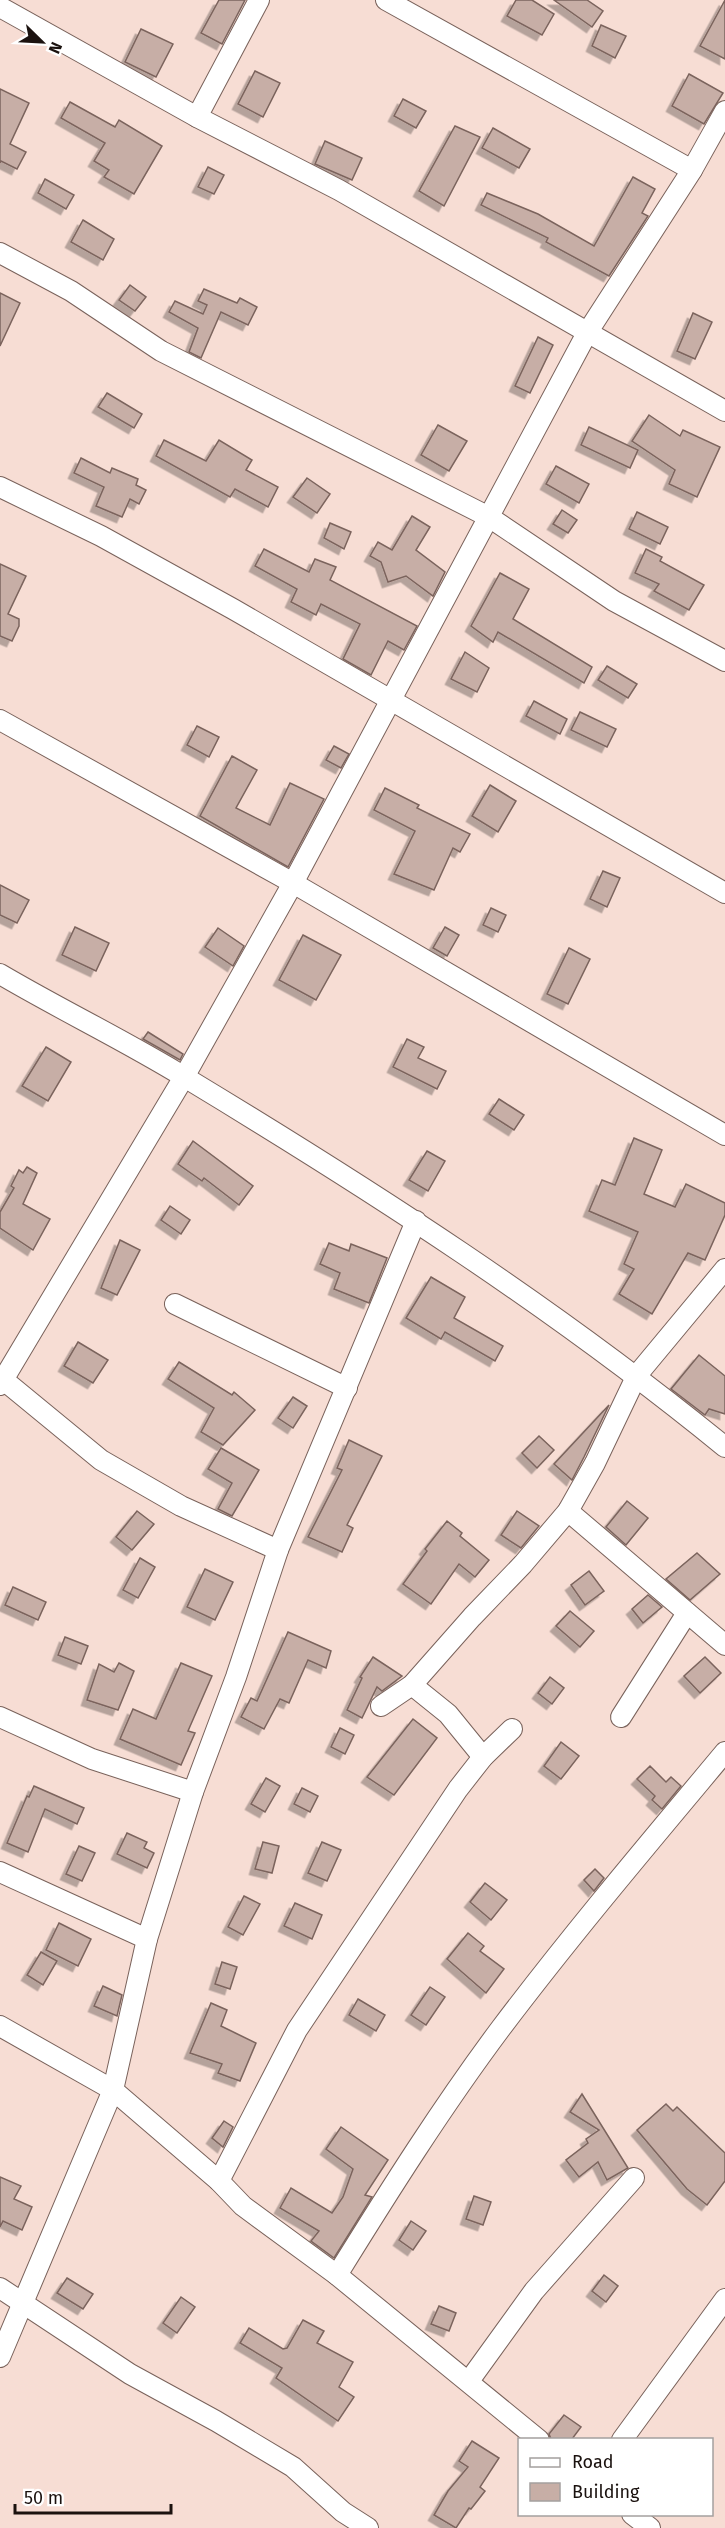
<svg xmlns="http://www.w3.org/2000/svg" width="725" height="2528" font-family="'Fira Sans',sans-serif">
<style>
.building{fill:#c7aea6;stroke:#7b645d;stroke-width:1.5;filter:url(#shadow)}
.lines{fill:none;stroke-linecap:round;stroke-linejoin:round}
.minor-casing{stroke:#79625b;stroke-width:22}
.minor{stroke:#fff;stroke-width:20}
</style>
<defs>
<filter id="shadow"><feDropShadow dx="-5.5" dy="5.5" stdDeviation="0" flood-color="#0004"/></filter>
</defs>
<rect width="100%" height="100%" fill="#f7ddd4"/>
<g class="building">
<path d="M219,0H245L222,44L201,33Z"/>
<path d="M516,0H532L554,14L542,35L507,16Z"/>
<path d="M554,0H587L603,11L592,27Z"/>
<path d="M725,0V59L700,46Z"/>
<path d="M601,25L626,36L615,58L592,46Z"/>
<path d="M141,29L173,44L156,77L125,62Z"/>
<path d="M255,71L280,83L263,117L238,104Z"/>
<path d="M689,74L723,93L704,124L672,106Z"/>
<path d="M0,89L29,103L10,144L26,152L17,169L1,161L0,163Z"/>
<path d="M403,99L426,111L416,128L394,116Z"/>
<path d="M70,102L115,127L119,120L162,146L134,194L104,177L109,170L94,161L105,143L61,118Z"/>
<path d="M455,126L480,137L444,206L419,191Z"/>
<path d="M493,128L530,149L519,168L482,148Z"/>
<path d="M325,141L362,158L352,180L315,164Z"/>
<path d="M208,167L224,175L214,194L198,187Z"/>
<path d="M633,177L655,189L642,213L648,216L609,276L546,242L548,238L481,205L487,193L538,214L594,246Z"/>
<path d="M45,179L74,195L66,209L38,193Z"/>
<path d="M83,220L114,239L103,260L71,242Z"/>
<path d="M130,285L146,297L135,311L119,300Z"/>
<path d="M204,289L237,303L240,298L257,307L248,325L221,312L201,358L189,352L198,328L169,312L175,301L203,314L207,305L198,301Z"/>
<path d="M0,293L20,303L0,346Z"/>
<path d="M693,313L712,322L695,359L677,351Z"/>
<path d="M538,337L553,345L530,393L515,386Z"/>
<path d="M107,393L142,414L134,428L98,407Z"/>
<path d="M649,415L680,436L683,430L720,447L697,497L669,484L675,470L632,441Z"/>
<path d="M438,425L467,441L449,471L421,455Z"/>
<path d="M589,427L638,450L630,468L581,445Z"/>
<path d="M164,440L206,461L219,440L252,460L246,470L278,487L268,507L235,489L230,497L156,456Z"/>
<path d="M81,458L110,473L112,468L138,479L136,485L146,490L139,504L130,499L122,517L96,506L104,487L74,473Z"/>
<path d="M556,466L589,484L579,503L546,484Z"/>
<path d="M307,478L330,494L317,513L293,497Z"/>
<path d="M562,510L577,520L568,533L553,524Z"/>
<path d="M637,512L668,527L660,544L629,529Z"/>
<path d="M412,516L430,527L416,550L445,572L433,596L406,576L388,582L381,562L370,556L378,542L392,550Z"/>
<path d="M330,523L351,532L344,549L324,538Z"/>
<path d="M264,549L309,572L315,559L336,567L330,580L417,626L404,650L388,641L371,675L343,659L360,624L321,604L316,615L291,602L297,589L255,566Z"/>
<path d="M646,549L662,557L660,561L704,585L689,610L654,591L659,584L635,573Z"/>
<path d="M0,564L26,576L8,614L19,619V626L12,641L0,636Z"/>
<path d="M500,573L529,589L513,619L592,667L584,683L498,632L493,642L471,626Z"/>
<path d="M465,652L489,668L477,692L451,679Z"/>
<path d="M607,666L637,684L628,698L598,680Z"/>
<path d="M534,701L567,719L560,734L526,716Z"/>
<path d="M580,712L616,729L607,747L571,730Z"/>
<path d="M197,726L219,737L209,757L187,745Z"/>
<path d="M334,746L349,754L341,768L326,760Z"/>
<path d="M232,756L257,770L236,808L270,825L290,783L324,799L288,867L200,816Z"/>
<path d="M490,785L516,801L498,832L472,816Z"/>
<path d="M385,788L419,805L417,808L470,834L460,852L453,848L434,890L394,874L415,831L374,810Z"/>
<path d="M603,871L620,878L607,907L590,899Z"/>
<path d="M0,885L29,900L17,923L0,915Z"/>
<path d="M491,908L506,915L498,932L483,925Z"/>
<path d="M75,927L109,943L96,971L62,955Z"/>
<path d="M445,927L459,935L447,956L433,948Z"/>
<path d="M218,928L244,946L233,966L205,947Z"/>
<path d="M303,935L341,955L316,1000L279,980Z"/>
<path d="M569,948L590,959L568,1004L547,994Z"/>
<path d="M148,1032L183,1054L180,1060L143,1039Z"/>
<path d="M407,1039L424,1047L418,1058L446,1071L437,1089L393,1067Z"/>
<path d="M46,1047L71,1062L48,1101L22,1086Z"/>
<path d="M499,1099L524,1115L514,1130L489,1114Z"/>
<path d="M634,1138L662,1150L644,1194L675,1207L686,1184L725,1203V1215L705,1260L688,1253L652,1314L619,1294L634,1269L624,1264L638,1232L589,1211L602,1180L615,1185Z"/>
<path d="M193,1141L253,1186L239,1205L204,1178L202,1181L178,1164Z"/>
<path d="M427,1151L445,1161L428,1191L409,1180Z"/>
<path d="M27,1167L37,1173L23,1204L50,1219L33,1250L0,1228V1212L14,1188L11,1186L19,1170L23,1173Z"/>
<path d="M170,1206L190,1220L181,1234L161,1220Z"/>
<path d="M120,1240L140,1250L117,1295L101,1288Z"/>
<path d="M329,1243L349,1251L351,1244L387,1258L369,1303L334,1289L340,1273L320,1264Z"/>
<path d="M431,1277L465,1297L454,1318L503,1346L495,1361L445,1332L441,1339L406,1318Z"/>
<path d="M78,1342L108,1360L93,1383L64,1366Z"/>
<path d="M699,1355L725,1376V1414L709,1409L705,1415L671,1389Z"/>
<path d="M179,1362L232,1395L234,1392L255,1410L223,1445L201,1432L214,1408L168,1379Z"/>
<path d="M293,1397L307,1406L293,1428L278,1418Z"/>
<path d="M609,1405L584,1457L572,1480L554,1464Z"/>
<path d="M539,1436L554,1450L537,1468L522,1453Z"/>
<path d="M349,1440L382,1456L347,1525L353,1528L342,1552L308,1537L342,1470L337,1468Z"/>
<path d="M221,1448L259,1470L232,1516L218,1509L232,1483L208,1469Z"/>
<path d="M627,1501L648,1518L626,1545L606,1527Z"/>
<path d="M137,1511L154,1524L132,1550L116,1537Z"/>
<path d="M517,1511L539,1526L521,1548L501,1535Z"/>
<path d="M447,1521L462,1533L460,1536L489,1560L475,1577L459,1564L431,1604L403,1584L427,1551L425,1549Z"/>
<path d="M697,1553L720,1574L690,1600L666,1579Z"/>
<path d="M140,1558L155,1567L138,1598L123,1590Z"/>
<path d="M205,1569L233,1582L215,1620L187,1607Z"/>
<path d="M589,1571L604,1591L585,1605L571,1585Z"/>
<path d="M13,1587L46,1602L38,1620L5,1605Z"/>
<path d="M648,1595L662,1607L643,1623L632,1609Z"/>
<path d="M570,1611L594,1631L580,1647L556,1626Z"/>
<path d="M288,1632L331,1651L326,1668L308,1660L289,1703L280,1699L264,1729L241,1717L251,1698L257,1701Z"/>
<path d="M65,1637L88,1646L81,1664L58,1655Z"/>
<path d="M373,1657L402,1676L382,1691L377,1687L362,1718L347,1710L362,1678L360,1677Z"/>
<path d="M705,1657L721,1673L700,1693L684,1676Z"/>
<path d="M119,1663L134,1671L118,1710L87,1700L99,1664L114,1672Z"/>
<path d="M181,1663L212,1676L188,1731L195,1733L181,1765L120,1739L133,1709L156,1719Z"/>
<path d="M550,1677L564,1688L552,1704L538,1693Z"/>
<path d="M413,1719L437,1738L394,1795L367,1777Z"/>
<path d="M340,1728L354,1735L345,1754L331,1747Z"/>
<path d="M561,1742L579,1756L561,1779L544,1766Z"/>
<path d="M650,1766L666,1782L671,1777L681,1786L662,1809L652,1800L655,1796L637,1779Z"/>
<path d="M266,1778L280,1786L265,1812L251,1804Z"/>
<path d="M34,1786L84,1808L77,1824L45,1809L28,1852L7,1843L27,1796L29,1797Z"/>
<path d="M302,1788L318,1796L310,1812L294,1804Z"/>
<path d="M127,1833L147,1842L144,1848L154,1853L147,1868L117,1854Z"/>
<path d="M263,1842L279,1846L272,1873L255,1869Z"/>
<path d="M322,1842L341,1850L327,1881L308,1873Z"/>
<path d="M79,1846L95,1853L82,1881L66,1874Z"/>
<path d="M595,1869L604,1878L594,1891L584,1880Z"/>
<path d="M485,1883L507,1900L491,1920L470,1902Z"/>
<path d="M244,1896L260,1904L243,1935L228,1927Z"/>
<path d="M295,1903L322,1915L312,1939L284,1926Z"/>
<path d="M59,1923L91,1939L78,1966L46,1950Z"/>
<path d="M468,1933L484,1946L480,1951L504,1969L486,1993L447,1959Z"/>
<path d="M41,1952L57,1961L43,1985L27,1975Z"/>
<path d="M222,1962L237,1967L230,1989L215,1984Z"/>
<path d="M103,1986L122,1995L117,2016L94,2006Z"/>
<path d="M430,1987L445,1997L426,2025L411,2015Z"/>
<path d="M358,1999L385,2015L376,2031L349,2015Z"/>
<path d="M211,2003L227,2010L221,2026L256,2043L240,2081L218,2073L222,2064L190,2053Z"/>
<path d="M582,2094L628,2168L607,2180L598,2162L579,2177L566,2160L588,2143L586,2139L599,2130L570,2112Z"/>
<path d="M666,2104L673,2111L677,2107L725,2153V2181L707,2205L687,2189L637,2130Z"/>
<path d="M224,2121L233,2127L223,2147L212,2138Z"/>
<path d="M341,2127L388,2160L365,2195L372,2197L334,2258L311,2241L319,2231L280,2208L291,2188L332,2213L343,2197L353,2169L326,2149Z"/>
<path d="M0,2177L21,2186L14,2199L32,2207L22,2230L3,2221L0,2227Z"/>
<path d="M474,2196L491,2202L483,2225L466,2219Z"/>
<path d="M411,2221L426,2231L413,2250L399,2240Z"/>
<path d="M604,2275L618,2286L606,2302L592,2291Z"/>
<path d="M67,2278L93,2294L83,2309L57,2293Z"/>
<path d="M181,2297L195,2307L177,2333L163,2323Z"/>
<path d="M439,2306L456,2313L449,2331L431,2324Z"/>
<path d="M303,2320L324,2331L317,2343L353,2362L339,2387L354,2397L338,2421L276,2378L282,2368L240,2343L249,2328L283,2349L287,2348Z"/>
<path d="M564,2415L581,2427L572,2439H551L549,2434Z"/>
<path d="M472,2441L499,2458L480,2487L485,2491L471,2509L469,2508L456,2528L434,2515L448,2491L468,2467L459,2461Z"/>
</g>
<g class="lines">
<g class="minor-casing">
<g id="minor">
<path d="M386,0L692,170"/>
<path d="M0,7L197,117L339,190L725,411"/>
<path d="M197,117L259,0"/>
<path d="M0,253L71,291L161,351L489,517L614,601L725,661"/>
<path d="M0,487L101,536L233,609L725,893"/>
<path d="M0,720L293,883L725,1135"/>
<path d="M0,974C61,1010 126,1041 186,1078C373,1191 556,1309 725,1447"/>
<path d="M175,1304L347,1388"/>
<path d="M0,1377L101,1460L181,1506L278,1550"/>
<path d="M0,1385L184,1077L293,883L587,333L692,170L725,111"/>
<path d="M568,1511L725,1645"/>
<path d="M412,1685L448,1714L483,1757"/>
<path d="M381,1706L412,1685L472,1617L523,1564L568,1511L595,1463L637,1375L725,1269"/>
<path d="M0,1717L92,1759L193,1792"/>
<path d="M621,1717L687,1613"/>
<path d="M0,1872L147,1939"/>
<path d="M0,2026L113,2090L219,2181L243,2206L337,2275L539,2440"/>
<path d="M219,2181L297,2030L458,1789L483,1757L512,1729"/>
<path d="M337,2275C389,2191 442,2107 501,2028C572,1934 649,1843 725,1752"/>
<path d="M0,2288L130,2374L216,2421L293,2467L343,2512L368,2528"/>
<path d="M0,2357L113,2090L147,1939L193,1792L236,1677L278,1550L416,1221"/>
<path d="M469,2381L534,2291L634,2178"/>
<path d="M622,2440L725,2299"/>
<path d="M632,2514L650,2528"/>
</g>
</g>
<use href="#minor" class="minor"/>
</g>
<rect x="518" y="2438" width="195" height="78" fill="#ffffff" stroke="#a4a09f" stroke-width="1.5"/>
<rect x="530" y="2458" width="30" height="9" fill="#ffffff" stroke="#a4a09f" stroke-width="1.5"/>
<text x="572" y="2468" font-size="18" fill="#1b120f">Road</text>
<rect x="530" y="2483" width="30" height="18" fill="#c7aea6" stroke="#a4a09f" stroke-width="1.5"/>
<text x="572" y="2498" font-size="18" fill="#1b120f">Building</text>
<g transform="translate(42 42) rotate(114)" stroke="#ffffff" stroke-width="4.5" paint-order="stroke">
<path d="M0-4.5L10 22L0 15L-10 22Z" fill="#1b120f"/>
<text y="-9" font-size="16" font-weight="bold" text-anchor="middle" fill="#1b120f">N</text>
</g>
<path d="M15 2504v9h156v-9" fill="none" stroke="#1b120f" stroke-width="3"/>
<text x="24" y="2504" font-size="18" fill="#1b120f" stroke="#ffffff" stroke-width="4.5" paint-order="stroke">50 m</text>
</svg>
